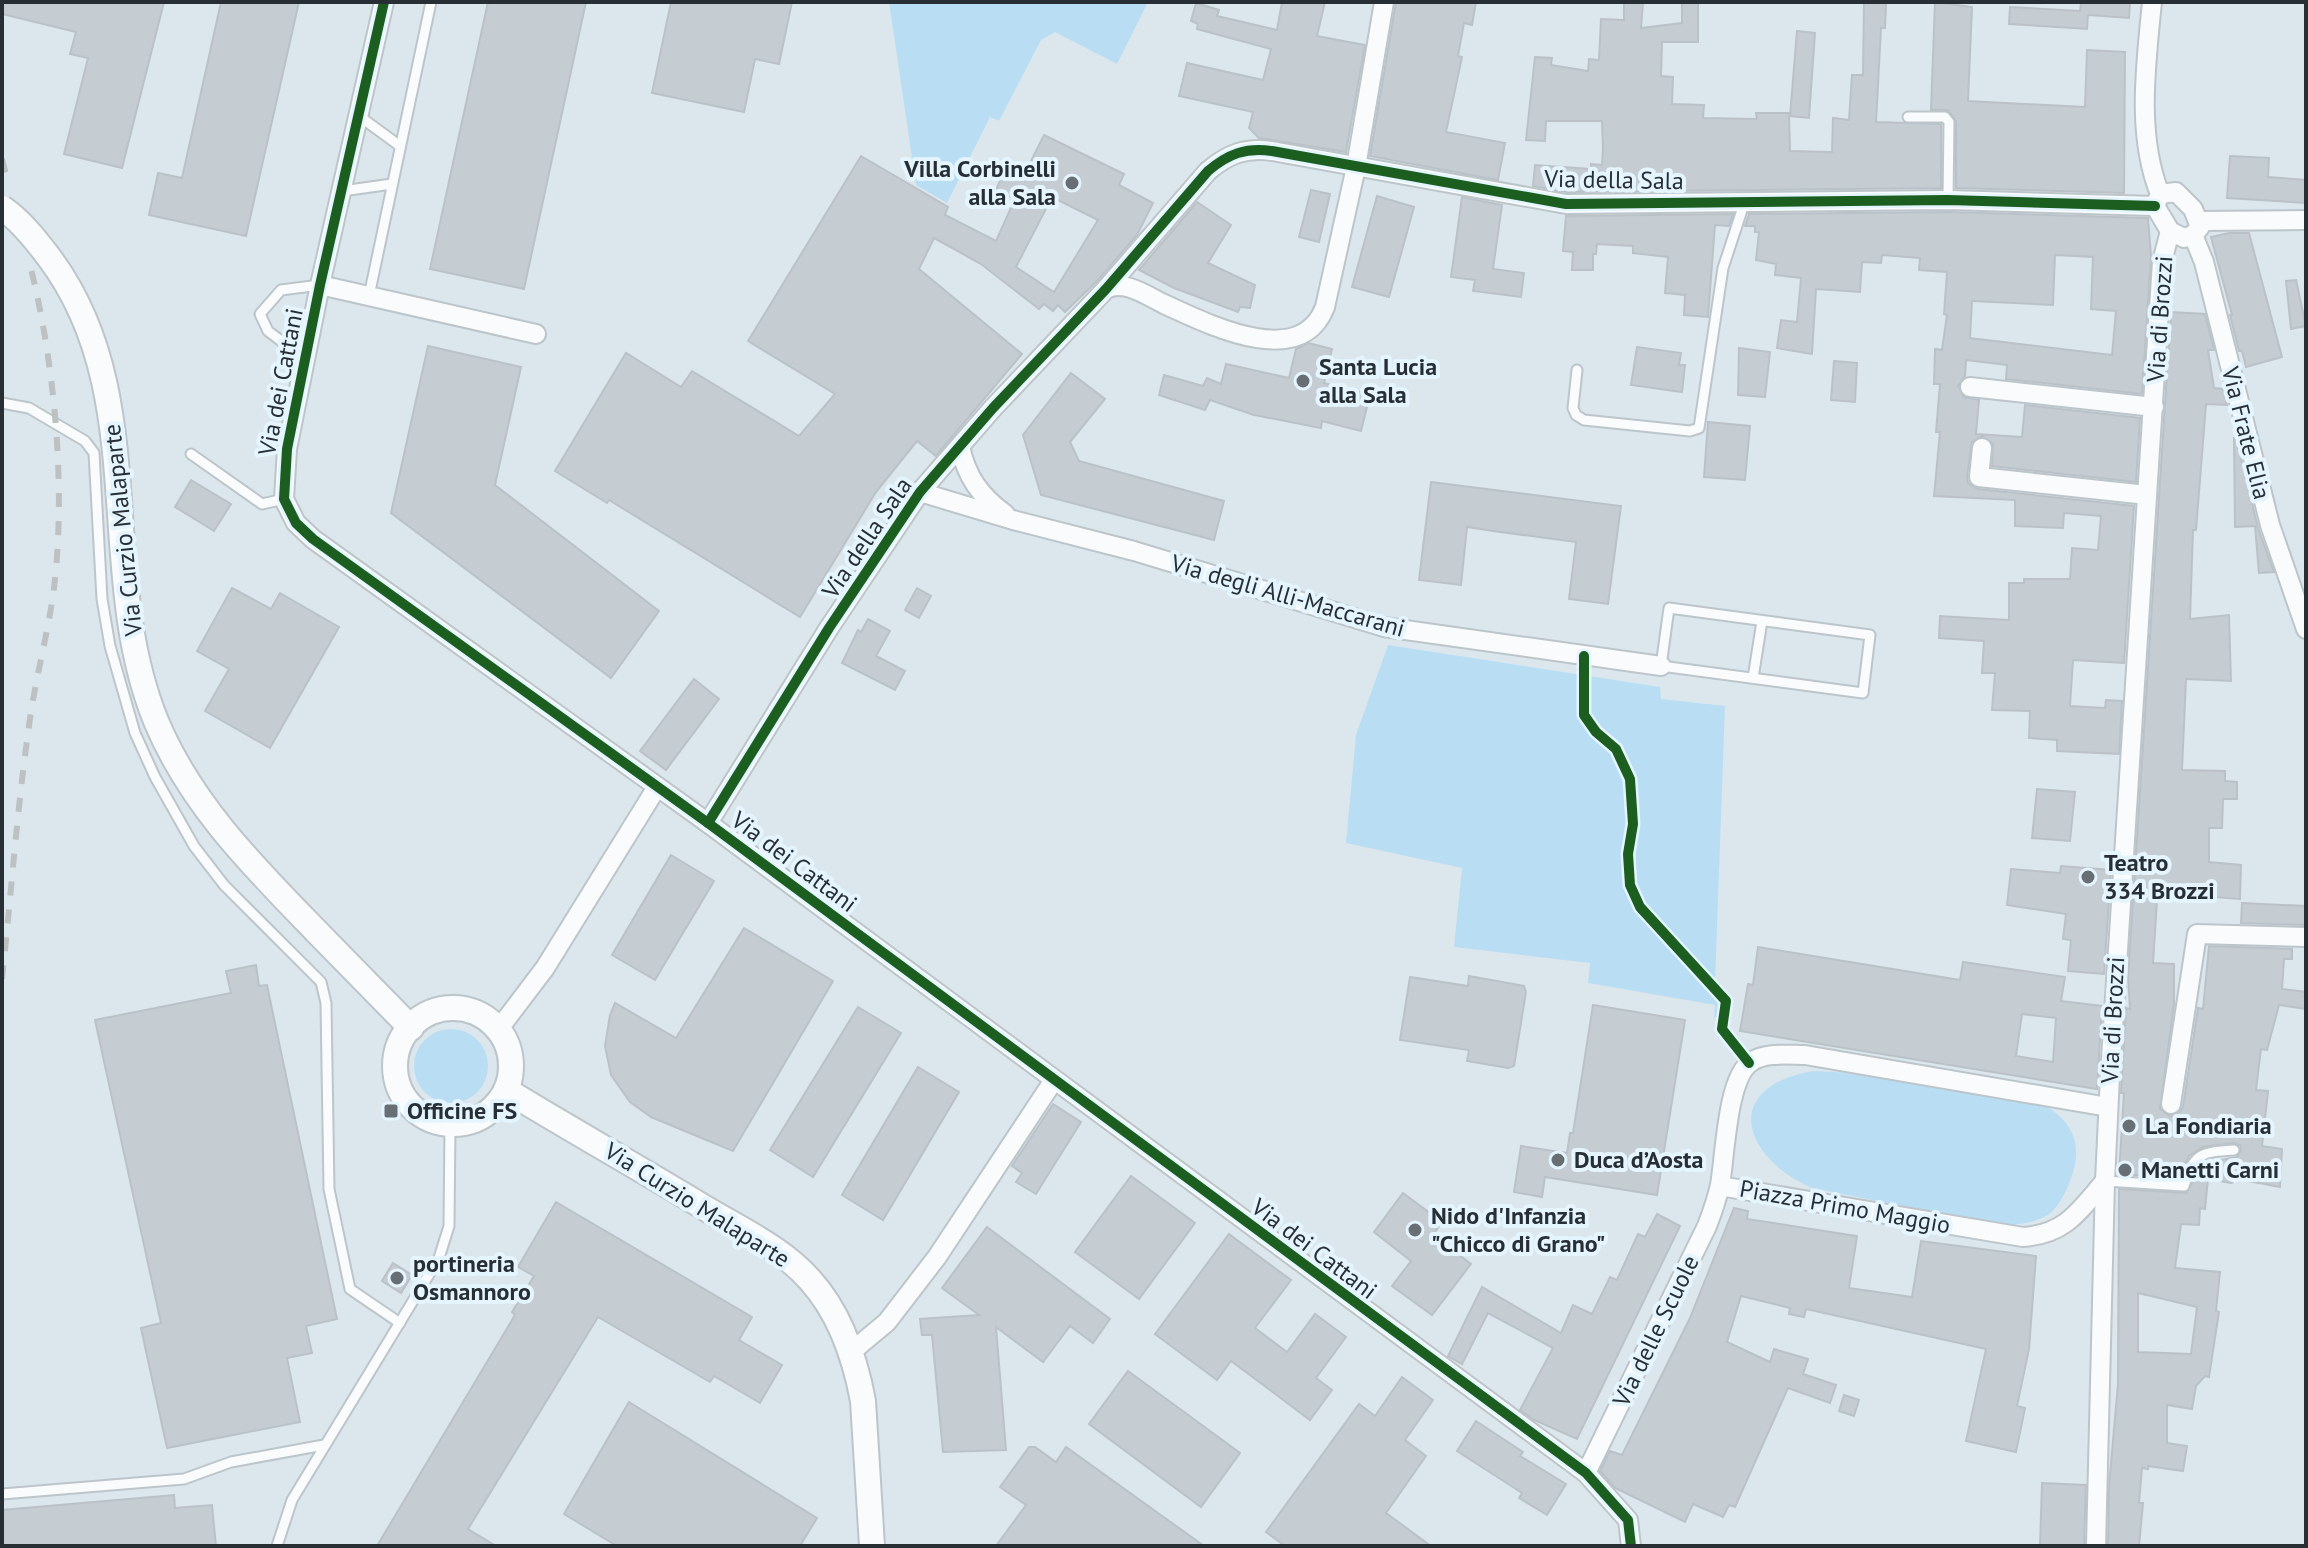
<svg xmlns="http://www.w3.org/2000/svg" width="2308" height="1548" font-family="'PT Sans',sans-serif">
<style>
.green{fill:#b9def4}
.building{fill:#c5ccd2;stroke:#bac2c8;stroke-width:2;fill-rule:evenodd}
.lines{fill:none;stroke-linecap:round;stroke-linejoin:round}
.service-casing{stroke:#bcc5ca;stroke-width:13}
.minor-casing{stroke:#bcc5ca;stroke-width:22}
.tertiary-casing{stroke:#bcc5ca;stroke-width:28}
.service{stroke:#fafbfc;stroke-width:9}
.minor{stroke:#fafbfc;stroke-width:18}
.tertiary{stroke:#fafbfc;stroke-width:24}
.rail{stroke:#bdc1c2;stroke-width:6;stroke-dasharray:14 14;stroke-linecap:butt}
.tertiary-bridge-casing{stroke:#bcc5ca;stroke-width:28;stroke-linecap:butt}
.tertiary-bridge{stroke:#fafbfc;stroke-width:24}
.cycleway-casing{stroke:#e4f5ff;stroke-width:15}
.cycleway{stroke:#1b5e20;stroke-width:10}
.poi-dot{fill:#676f75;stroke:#e4f5ff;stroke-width:3}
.labels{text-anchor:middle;stroke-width:8;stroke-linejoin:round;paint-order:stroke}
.poi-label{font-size:24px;font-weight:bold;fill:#282f34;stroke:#e4f5ff;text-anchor:start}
.street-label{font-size:24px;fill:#282f34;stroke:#e4f5ff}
</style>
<rect width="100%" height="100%" fill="#dce7ed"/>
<g class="green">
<path d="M889,2H1148L1117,64L1055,32L1041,40L999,121L990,117L947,203L916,185Z"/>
<path d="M1388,645L1660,687L1661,699L1725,706L1715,983L1725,994L1730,1010L1714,1018L1715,1005L1588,983L1590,963L1454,947L1462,868L1346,843L1356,735Z"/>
<circle cx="451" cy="1066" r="37"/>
<path d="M1813,1071L1837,1072L2037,1101C2074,1120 2085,1145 2069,1184C2065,1194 2057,1209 2048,1215C2032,1224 2016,1225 1999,1225L1812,1188C1741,1157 1721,1087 1813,1071Z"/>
</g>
<g class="building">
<path d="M2,2H164L122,168L64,154L88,58L70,54L76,32L2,14Z"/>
<path d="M221,2H299L246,236L149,215L158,173L182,178Z"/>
<path d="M488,2H586L524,289L430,269Z"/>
<path d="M671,2H792L779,64L755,59L744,112L652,93Z"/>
<path d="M1282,2H1325L1317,36L1365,45L1346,152L1259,138L1249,128L1253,112L1179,96L1187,63L1263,80L1271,49L1197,29L1198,24L1191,21L1196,3L1219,10L1217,16L1277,30Z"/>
<path d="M1396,2H1476L1472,25L1464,23L1458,56L1462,57L1446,132L1505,143L1498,180L1370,156Z"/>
<path d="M1624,2H1643L1641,28L1682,23V2H1698V42H1662L1661,76L1673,77L1672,104L1704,105L1703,118L1757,119L1756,113H1789L1790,151L1832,152L1833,118L1849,120L1852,75H1863L1864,2H1886L1885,28H1881L1876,122L1941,124V188L1567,192L1533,186L1535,165L1591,169V164L1602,165L1603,148L1602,121H1546L1545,141L1526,140L1535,57L1552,58L1551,65L1588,71L1589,59L1599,60L1601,19L1624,20Z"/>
<path d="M1935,2L1972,7L1968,101L2085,107L2087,50L2125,52L2124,193L1956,188V121L1948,110H1931Z"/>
<path d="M2081,2H2130L2129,18L2088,15L2087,29L2009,24L2010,7L2080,11Z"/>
<path d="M1797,31L1815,33L1809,118L1790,116Z"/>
<path d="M1044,135L1124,174L1119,185L1153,203L1137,235L1097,281L1065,312L1058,305L1053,311L1044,304L1039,309L981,264L934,238L919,269L1022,354L936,456L917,441L876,492L800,617L609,500L607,503L555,471L626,353L681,387L692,371L799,436L835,394L748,341L861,156L948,207L945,215L996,241L1015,199L996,190L1005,169L1023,177ZM1052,197L1098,220L1054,292L1016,267Z"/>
<path d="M2230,156L2269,158L2268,177L2306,180V203L2227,198Z"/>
<path d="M1311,190L1330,194L1319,242L1299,237Z"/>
<path d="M1377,196L1414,207L1389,297L1352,287Z"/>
<path d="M1462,197L1502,205L1493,269L1524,273L1521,297L1473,291L1475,280L1451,277Z"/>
<path d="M1197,202L1231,225L1208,263L1255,285L1250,308L1240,307L1238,312L1174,288L1139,270Z"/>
<path d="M1948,212L2148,218L2151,256L2142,394L2006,379L2007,365L1966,360L1965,376L1958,386L1964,397L1979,400L1976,434L2022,437L2025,405L2140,418L2136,482L1992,466L1993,444L1982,436L1972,442L1967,476L1968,483L1978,489L2134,506L2124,663L2073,660L2070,706L2105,708L2106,700L2122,701L2119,754L2057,751V740L2029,738L2030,711L1992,710L1995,673H1982L1984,641L1939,638L1940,616L2009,620V583H2024V579H2070L2072,548L2098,550L2101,516L2064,513L2063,528L2015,526V500L1934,496L1940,432H1936L1940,384H1934L1935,349L1942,350L1947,315L1944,314L1947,272L1919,270L1920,258L1882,255L1881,263L1862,262L1860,292L1816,289L1812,354L1777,348L1781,320L1797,322L1801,278L1775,275L1776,264L1756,260L1759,232H1755V226H1745L1749,214ZM2055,255L2093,257L2091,309L2116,311L2112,355L1970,338L1972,301L2053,305Z"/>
<path d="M1733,214L1729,226L1715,225L1708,317L1684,315L1685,295L1665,293L1668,257L1633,253V246L1597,244L1596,254H1593V270H1572L1573,252L1563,251L1566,216Z"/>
<path d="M2229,233H2249L2282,357L2246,367L2242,351H2239L2230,315H2232L2211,237Z"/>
<path d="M2296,280L2306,326L2291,329L2286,281Z"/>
<path d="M2171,312L2205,314L2214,350H2208L2214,388L2223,389L2227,405L2206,404L2196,530H2193L2190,619L2229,615L2231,681L2186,679L2182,770L2225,771V781L2237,782V799H2223L2222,828H2209V862L2241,865L2240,899L2172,894L2171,900H2157L2153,963L2174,964V1004L2160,1109L2170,1116L2180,1112L2183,1107L2198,1008L2203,1009L2209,946L2292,949V959H2284L2282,989L2306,992V1009L2279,1005L2267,1050L2261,1049L2256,1090L2268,1091L2262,1146L2282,1149L2280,1187L2233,1178L2232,1183L2208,1179L2205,1209L2200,1208L2199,1225L2181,1224L2175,1268L2220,1272L2216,1311L2219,1312L2209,1377L2205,1376L2196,1386L2192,1409L2167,1405V1443L2187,1446L2183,1471L2148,1466V1469L2142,1468L2139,1503H2143L2139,1546H2108L2109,1486L2118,1384L2119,1189L2186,1193L2205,1163L2237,1157L2241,1150L2240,1145L2234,1143L2203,1147L2189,1156L2179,1178L2119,1174L2124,1093H2121L2126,1008L2130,1009L2128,977ZM2138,1293L2197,1307L2191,1354L2138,1352Z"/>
<path d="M1308,343L1332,349L1324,383L1370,395L1361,431L1322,421L1321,428L1254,415L1210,400L1205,410L1159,395L1164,375L1203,386L1207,378L1221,384L1226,364L1289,378L1296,349Z"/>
<path d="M428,346L521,367L495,485L659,611L611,678L391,513Z"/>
<path d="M1637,347L1681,353L1679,365H1685L1682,392L1631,385Z"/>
<path d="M1739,348L1770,352L1765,397L1738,395Z"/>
<path d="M1834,361L1857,363L1855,402L1831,400Z"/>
<path d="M1071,373L1105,399L1070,442L1079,461L1224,501L1214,540L1041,495L1023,435Z"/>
<path d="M1708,422L1750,426L1745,480L1704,477Z"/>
<path d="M2234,438H2236L2258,528L2274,572L2259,573L2255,526L2235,527Z"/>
<path d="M191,480L231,504L214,531L175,507Z"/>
<path d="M1431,482L1621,506L1608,604L1569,599L1576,542L1493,531L1467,527L1461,585L1419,580Z"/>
<path d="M232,588L271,609L280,593L339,627L270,748L205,711L229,669L197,651Z"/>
<path d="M917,588L931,596L919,618L905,610Z"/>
<path d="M868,619L890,631L876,656L905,671L895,690L842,663L858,630L861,632Z"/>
<path d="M694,679L719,699L666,770L640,751Z"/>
<path d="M2037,789L2075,792L2070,841L2032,838Z"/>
<path d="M671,855L714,881L655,980L612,955Z"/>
<path d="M2061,866L2111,870L2104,974L2068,971L2071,940L2063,939L2066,914L2007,905L2011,869L2060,873Z"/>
<path d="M2242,903L2306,906V925L2241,923Z"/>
<path d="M744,928L833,981L733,1151L651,1117L630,1102L611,1075L605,1046L610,1015L615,1003L676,1038Z"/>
<path d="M1758,947L1960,980L1963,962L2065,977L2061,1001L2102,1006L2097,1089L1740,1031L1748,984L1753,985ZM2022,1014L2056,1018L2053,1062L2016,1056Z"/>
<path d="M256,965L259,986L267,985L337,1319L306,1326L312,1353L287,1358L300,1422L167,1448L141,1328L161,1323L95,1020L231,993L226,971Z"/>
<path d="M1469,976L1524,986L1526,992L1514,1066L1508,1068L1467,1061L1469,1050L1400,1040L1410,977L1468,986Z"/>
<path d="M1593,1005L1685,1020L1657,1195L1545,1177L1542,1197L1514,1192L1521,1146L1567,1153L1570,1133H1573Z"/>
<path d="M858,1007L901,1033L813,1177L770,1150Z"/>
<path d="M918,1067L959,1092L883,1220L842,1195Z"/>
<path d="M1053,1104L1081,1122L1036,1194L1016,1182L1022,1173L1012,1166Z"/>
<path d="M1131,1176L1195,1223L1139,1299L1075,1252Z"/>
<path d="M1403,1193L1442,1222L1433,1235L1471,1264L1432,1315L1392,1286L1411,1261L1374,1232Z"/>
<path d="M556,1202L752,1317L739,1340L782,1365L760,1403L714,1376L710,1382L598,1317L468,1529L496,1546H377L515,1315L512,1312L534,1276L518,1267Z"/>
<path d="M1734,1208L1748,1211L1747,1219L1857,1236L1849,1288L1912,1297L1921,1241L2036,1256L2029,1349L2017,1406L2025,1408L2016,1452L1966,1441L1986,1349L1806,1309L1804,1317L1789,1314L1790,1308L1741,1296L1727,1342L1770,1362L1774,1349L1808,1359L1803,1374L1836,1385L1830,1403L1788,1388L1735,1507L1729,1505L1723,1517L1693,1504L1685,1522L1615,1488L1600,1471L1610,1451L1622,1455L1690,1318Z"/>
<path d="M1657,1214L1680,1226L1577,1439L1534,1420L1520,1410L1553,1348L1488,1313L1462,1364L1448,1356L1482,1287L1561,1333L1573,1305L1592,1314L1610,1277L1617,1280L1638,1234L1645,1237Z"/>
<path d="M987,1227L1110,1319L1093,1343L1070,1326L1043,1362L996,1327L1006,1450L943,1452L932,1335H922L920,1319L979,1315L942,1288Z"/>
<path d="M1229,1234L1291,1280L1255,1328L1287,1352L1315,1314L1346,1337L1316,1378L1332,1390L1310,1420L1231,1361L1217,1380L1155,1334Z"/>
<path d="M393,1263L412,1275L401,1293L382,1281Z"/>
<path d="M1128,1371L1240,1453L1201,1507L1089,1424Z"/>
<path d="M1402,1377L1433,1400L1405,1440L1426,1456L1386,1513L1431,1546H1285L1266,1532L1359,1404L1375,1416Z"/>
<path d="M1844,1395L1859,1400L1854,1416L1839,1411Z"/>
<path d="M629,1402L817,1518L800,1546H617L564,1514Z"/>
<path d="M1476,1421L1523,1452L1520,1456L1566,1484L1547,1515L1519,1498L1522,1493L1457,1451Z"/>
<path d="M1029,1447H1035L1056,1462L1066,1447L1204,1546H996L1026,1505L1000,1487Z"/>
<path d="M2042,1483L2086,1485L2084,1546H2040Z"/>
<path d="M174,1495L175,1508L212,1505L216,1546H2V1510Z"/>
</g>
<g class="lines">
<g class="service-casing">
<g id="service">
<path d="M359,116L400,146"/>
<path d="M1908,117H1945L1949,122L1948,200"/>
<path d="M342,191L392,184"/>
<path d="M369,296L431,2"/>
<path d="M305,359L268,331L260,314L281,290L320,285"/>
<path d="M1577,370L1573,408L1576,415L1584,420L1690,431L1699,428L1723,268L1745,201"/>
<path d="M2,403L29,408L85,441L94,453L102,599L110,646L135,733L155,777L194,846L224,885L321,982L326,1003L329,1189L350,1289L400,1323"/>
<path d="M191,454L262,504L284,499"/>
<path d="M1669,608L1870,635L1863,693L1661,666Z"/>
<path d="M1753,678L1762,621"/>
<path d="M2105,1181L2184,1186C2194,1153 2201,1152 2234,1150"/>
<path d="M2,1494L184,1479L231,1462L324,1445"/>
<path d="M277,1546L292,1500L439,1258L449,1226L450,1124"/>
</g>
</g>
<g class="minor-casing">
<g id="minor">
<path d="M384,2L320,285L287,449L284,499L296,523L313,539L708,823L1586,1473L1628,1520L1631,1546"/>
<path d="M2152,2C2146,64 2136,135 2160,194L2155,206L2170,231L2184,238L2193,235L2200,227L2193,209L2176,192L2160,194"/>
<path d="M2199,221L2306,220"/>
<path d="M2193,235L2204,262L2270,525L2306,629"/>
<path d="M320,285L536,334"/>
<path d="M1106,289C1124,279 1147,296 1164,304C1206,323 1300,372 1325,307L1356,167L1384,2"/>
<path d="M1970,387L2154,407"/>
<path d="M960,446C966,476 980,496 1005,514"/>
<path d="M1982,448L1979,477L2147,495"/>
<path d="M920,492L1013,520L1134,551L1384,627L1661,666"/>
<path d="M708,823L829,628L920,492L993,408L1106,289L1208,171C1228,154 1246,147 1272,151L1566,204L1948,200L2155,206"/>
<path d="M498,1030L545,968L657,787"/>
<path d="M2171,1104L2197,934L2306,937"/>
<path d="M1720,1186L2023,1237C2066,1234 2079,1211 2105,1181"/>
<path d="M851,1352L887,1322L937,1257L1054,1080"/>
<path d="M1586,1473L1707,1226C1712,1213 1717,1199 1720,1185C1725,1157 1727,1077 1751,1062C1765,1052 1788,1055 1805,1055L2108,1107"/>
<path d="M2096,1546L2105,1181L2110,1075L2162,262L2170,231"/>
</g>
</g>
<g class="tertiary-casing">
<g id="tertiary">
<path d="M316,931L411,1028"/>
<circle cx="453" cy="1066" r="58"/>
<path d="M506,1090C573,1131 643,1170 710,1211C744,1231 784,1250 810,1280C840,1313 855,1358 863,1401L872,1546"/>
</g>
</g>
<use href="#service" class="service"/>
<use href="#minor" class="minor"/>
<use href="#tertiary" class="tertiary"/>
<g class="rail">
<path d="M2,159L7,179"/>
<path d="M2,979C11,895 17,810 29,726C35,679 48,635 54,588C66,489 55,366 31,269"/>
</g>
<g class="tertiary-bridge-casing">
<path id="tertiary-bridge" d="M2,208C20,220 35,239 48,256C152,393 94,569 156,721C191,805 254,867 316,931"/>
</g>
<use href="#tertiary-bridge" class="tertiary-bridge"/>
<g class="cycleway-casing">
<g id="cycleway">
<path d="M384,2L320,285L287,449L284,499L296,523L313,539L708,823L1586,1473L1628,1520L1631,1546"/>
<path d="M1584,656V715L1596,732L1616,749L1630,779L1633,824L1628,854L1630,885L1640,907L1726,1001L1722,1029L1749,1063"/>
<path d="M708,823L829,628L920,492L993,408L1106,289L1208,171C1228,154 1246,147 1272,151L1566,204L1948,200L2155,206"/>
</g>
</g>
<use href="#cycleway" class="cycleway"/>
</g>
<g class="poi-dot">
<circle cx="1072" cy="183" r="8"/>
<circle cx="1303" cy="381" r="8"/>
<circle cx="2088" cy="877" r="8"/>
<rect x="383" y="1103" width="16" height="16" rx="4"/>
<circle cx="2129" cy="1126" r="8"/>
<circle cx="1558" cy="1160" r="8"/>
<circle cx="2125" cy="1170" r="8"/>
<circle cx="1415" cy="1230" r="8"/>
<circle cx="397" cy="1278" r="8"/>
</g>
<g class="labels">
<g class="poi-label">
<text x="1056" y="177" text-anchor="end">Villa Corbinelli<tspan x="1056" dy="28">alla Sala</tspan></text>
<text x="1319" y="375">Santa Lucia<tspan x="1319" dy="28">alla Sala</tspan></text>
<text x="2104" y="871">Teatro<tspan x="2104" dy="28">334 Brozzi</tspan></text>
<text x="407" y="1119">Officine FS</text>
<text x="2145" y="1134">La Fondiaria</text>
<text x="1574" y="1168">Duca d’Aosta</text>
<text x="2141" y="1178">Manetti Carni</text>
<text x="1431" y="1224">Nido d'Infanzia<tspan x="1431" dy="28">"Chicco di Grano"</tspan></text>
<text x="413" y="1272">portineria<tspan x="413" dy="28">Osmannoro</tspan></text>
</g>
<g class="street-label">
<text transform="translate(1614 180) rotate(1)" y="8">Via della Sala</text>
<text transform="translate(2160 319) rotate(-86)" y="8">Via di Brozzi</text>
<text transform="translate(281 382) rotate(-79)" y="8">Via dei Cattani</text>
<text transform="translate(2246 433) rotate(76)" y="8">Via Frate Elia</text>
<text transform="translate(123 530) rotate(-96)" y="8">Via Curzio Malaparte</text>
<text transform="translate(867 538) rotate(-56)" y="8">Via della Sala</text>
<text transform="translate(1288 596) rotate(16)" y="8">Via degli Alli-Maccarani</text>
<text transform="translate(794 862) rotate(37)" y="8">Via dei Cattani</text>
<text transform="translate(2113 1020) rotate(-87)" y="8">Via di Brozzi</text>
<text transform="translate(697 1205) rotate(32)" y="8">Via Curzio Malaparte</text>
<text transform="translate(1845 1207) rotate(10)" y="8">Piazza Primo Maggio</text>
<text transform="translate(1314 1249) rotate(37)" y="8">Via dei Cattani</text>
<text transform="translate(1656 1331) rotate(-64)" y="8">Via delle Scuole</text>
</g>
</g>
<rect width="2308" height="1548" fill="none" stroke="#282f34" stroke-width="8"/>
</svg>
